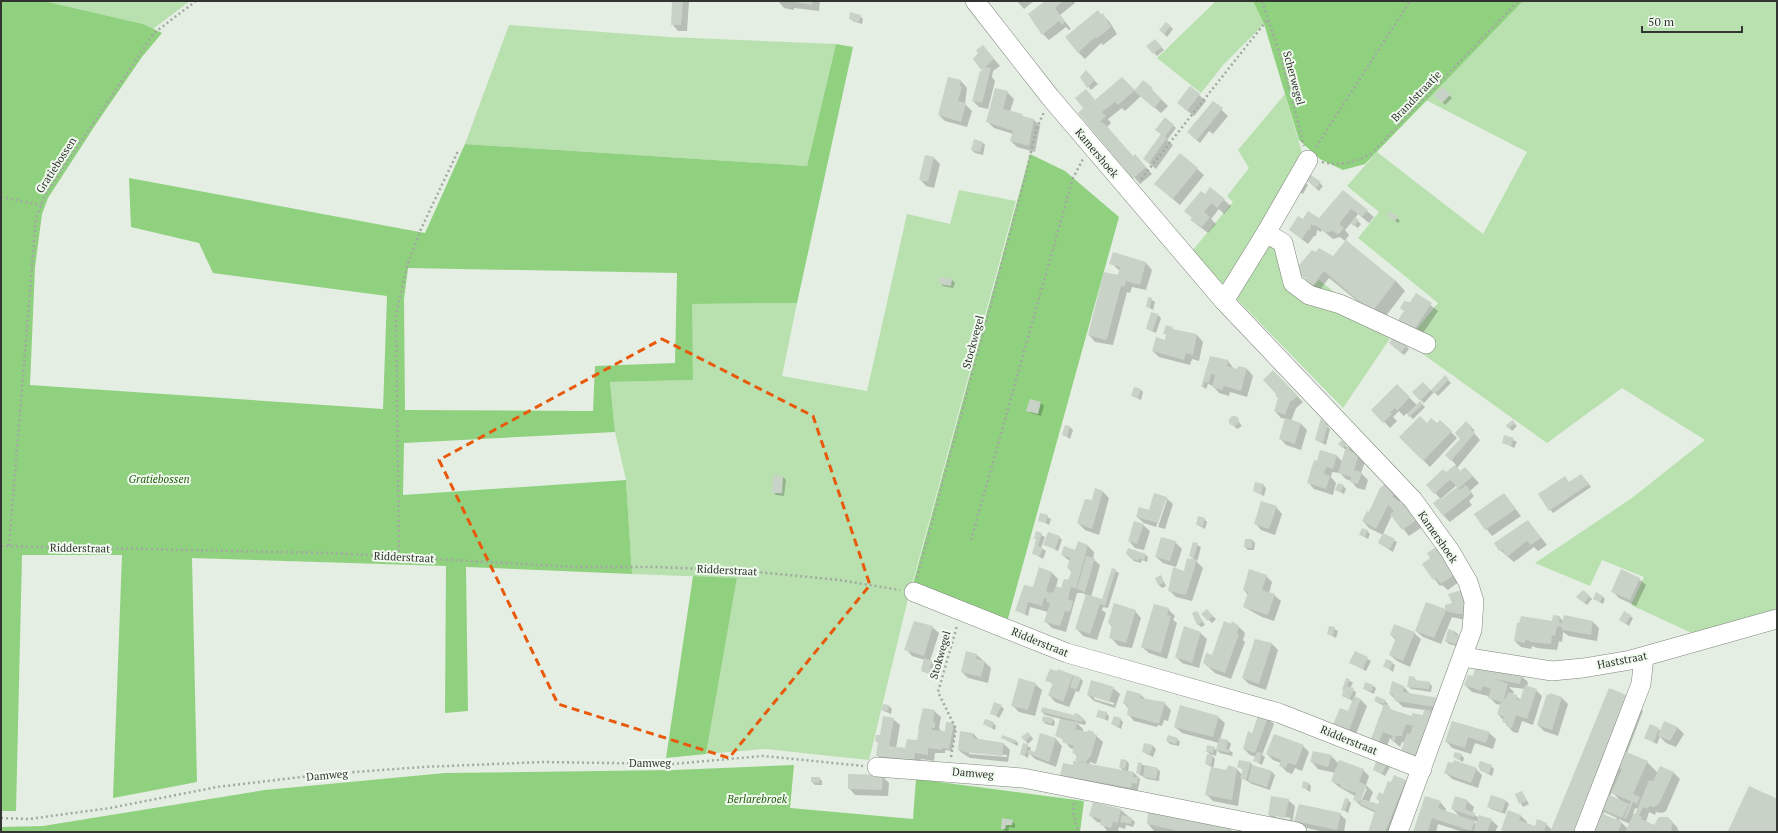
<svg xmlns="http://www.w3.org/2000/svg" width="1778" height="833" font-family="'PT Serif',serif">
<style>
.green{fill:#b9e0af}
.forest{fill:#90d17f;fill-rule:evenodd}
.shadow{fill:#0003;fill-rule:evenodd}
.building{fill:#c9d2c7}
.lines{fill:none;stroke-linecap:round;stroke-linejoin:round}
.minor-casing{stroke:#7c847a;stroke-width:20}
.path{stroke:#a2a9a1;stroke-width:2.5;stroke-dasharray:2 3;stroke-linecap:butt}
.minor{stroke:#fff;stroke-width:19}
.marked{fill:none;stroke:#e8590c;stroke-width:3;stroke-dasharray:8 5;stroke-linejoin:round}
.labels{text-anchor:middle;stroke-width:4;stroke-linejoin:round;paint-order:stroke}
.street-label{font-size:11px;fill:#313430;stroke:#f2fbf0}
.park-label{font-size:11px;font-style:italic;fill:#1f5c08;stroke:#f2fbf0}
</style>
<rect width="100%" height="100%" fill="#e5eee3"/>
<g class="green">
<path d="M44,1H190L153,29L143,24Z"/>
<path d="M1216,1H1253L1264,24L1224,64L1201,93L1157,58Z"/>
<path d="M1523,1H1777V612L1696,635L1631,605L1644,577L1602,560L1590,586L1535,563L1632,498L1705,440L1622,388L1547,443L1406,342L1438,303L1358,238L1379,212L1347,186L1377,152L1483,234L1527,152L1426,100Z"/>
<path d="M509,25L669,37L836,44L807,166L465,144Z"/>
<path d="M1285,94L1302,153L1300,163L1225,290L1192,251L1233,202L1227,196L1249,168L1238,150Z"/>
<path d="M959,190L1016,201L908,599L869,760L765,749L706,754L737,578L632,574L626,480L615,432L610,382L693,380L691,304L797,303L782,376L867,391L907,214L950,224Z"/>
<path d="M1268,242L1297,264L1293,271L1313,287L1319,280L1391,337L1343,408L1234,296Z"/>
</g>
<g class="forest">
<path d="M1,1H44L143,24L162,33L142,57L96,124L48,198L42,214L35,267L30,385L383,409L387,296L213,273L199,243L131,227L129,178L425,233L465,144L807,166L836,44L853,47L797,303L692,304L693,380L610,382L615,432L404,443L403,495L626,480L632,574L466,567L468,711L445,713L446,566L192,558L197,782L113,798L122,555H22L16,811H1ZM408,268L677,273L675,363L595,366L593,411L405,410L404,299Z"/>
<path d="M1253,1H1523L1365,164L1343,170L1320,159L1299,140L1264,24Z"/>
<path d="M1030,154L1065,171L1119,217L1007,622L913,584Z"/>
<path d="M693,576L737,578L706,754L666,758Z"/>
<path d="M794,765L790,808L913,819L916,779L1084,801L1080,832H1V827L43,826L265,790L445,773L674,770Z"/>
</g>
<g class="shadow">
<path d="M673,1H689L687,31H678L672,24Z"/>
<path d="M778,1H820L819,11L794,8V10L784,8Z"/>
<path d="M1017,1H1034L1024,9Z"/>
<path d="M1046,1H1074L1075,3L1060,15L1071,29L1069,30L1066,27L1049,40L1043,34Z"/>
<path d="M1098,12L1109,21L1117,34L1103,45L1101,43L1085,59L1078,52Z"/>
<path d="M860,16L863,19L862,24L853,21L850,18Z"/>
<path d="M1170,26L1173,29L1167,37L1160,30Z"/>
<path d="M1155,40L1164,50L1157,56L1147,46Z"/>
<path d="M989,53L1000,66L993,71L992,77L995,81L988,109L979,107L973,101L984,71L982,69Z"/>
<path d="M1086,72L1098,84L1091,90L1081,77Z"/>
<path d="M948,78L961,81L967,88L965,104L972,111L967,127L945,121L939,115Z"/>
<path d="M1122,78L1135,91L1143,81L1168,106L1161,113L1141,96L1125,111L1122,108L1108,119L1111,123L1107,127L1133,157L1141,162L1152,174L1140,184L1079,113L1096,101Z"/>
<path d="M1443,89L1452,98L1445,105L1436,95Z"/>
<path d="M1007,92L1014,99L1010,112L1034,120L1040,126L1035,152L1017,147L1011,141L1013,134L994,128L988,122Z"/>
<path d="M1199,95L1206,101L1194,116L1185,109Z"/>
<path d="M1213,102L1228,116L1213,134L1209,131L1200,143L1191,135Z"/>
<path d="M1166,119L1176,128L1167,140L1173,145L1156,169L1144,159L1162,135L1156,130Z"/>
<path d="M982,142L985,145L983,155L975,153L972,150Z"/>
<path d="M1180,154L1204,175L1180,205L1162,190Z"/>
<path d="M934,158L940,164L934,188L926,186L920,179Z"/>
<path d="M1311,176L1323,186L1319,191L1310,183Z"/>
<path d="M1305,182L1308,185L1303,194L1300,192Z"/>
<path d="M1343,191L1374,217L1369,223L1358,214L1355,218L1361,224L1358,228L1351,223L1345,230L1349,235L1345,241L1340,237L1333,239L1322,230L1321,232L1317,230L1316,236H1314L1308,244L1290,230L1303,220H1319Z"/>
<path d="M1205,195L1224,200L1231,206L1224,214L1219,209L1211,219L1216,224L1208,233L1191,220Z"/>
<path d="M1392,218H1397L1400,221L1398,223Z"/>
<path d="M1333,258L1396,281L1405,291L1382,321L1329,278L1319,291L1296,270Z"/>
<path d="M1111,263H1146L1152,270L1146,290L1132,287L1130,293L1127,292L1113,345L1095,342L1089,335L1120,271Z"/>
<path d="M952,280L955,283L953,288L943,286L940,283Z"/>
<path d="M1416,294L1438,311L1421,336L1406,326Z"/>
<path d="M1149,298L1155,302L1153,310L1147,306Z"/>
<path d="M1158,315L1161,318L1156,333L1147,329Z"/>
<path d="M1172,328L1174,331L1197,335L1203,342L1199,361L1192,359L1190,365L1159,357L1153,351L1165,341L1167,336L1165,333Z"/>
<path d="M1393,346H1406L1409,349L1404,355Z"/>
<path d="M1211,357L1228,361L1234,369H1247L1253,376L1247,397L1230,392L1229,396L1219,393L1213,386L1208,384L1206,389L1202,386Z"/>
<path d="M1273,372L1303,402L1296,408L1291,421L1301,424L1307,430L1301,450L1286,445L1280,438L1286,419L1281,418L1275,411L1279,398Z"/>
<path d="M1445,377L1451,383L1438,396L1434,392L1424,403L1413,392L1423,383L1431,391Z"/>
<path d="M1397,386L1417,405L1420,402L1425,407L1413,419L1407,413L1404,416L1399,411L1393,417L1397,421L1390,428L1373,410Z"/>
<path d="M1140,389L1143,392L1141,400L1133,396Z"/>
<path d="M1030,401L1041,403L1044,406L1041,416L1031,413L1028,410Z"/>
<path d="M1234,416L1242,426L1237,429L1229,421Z"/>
<path d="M1322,420L1330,429L1326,445L1316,440Z"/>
<path d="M1440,421L1457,438L1430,467L1400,437L1427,424L1437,425Z"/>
<path d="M1512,421L1517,426L1512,431L1507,425Z"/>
<path d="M1466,422L1475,431L1473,432L1480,440L1457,468L1461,472L1465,468L1479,483L1470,491L1474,496L1469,501L1472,505L1450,522L1444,516L1441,499L1435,493L1447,474L1456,465L1447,455L1462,439ZM1457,485L1459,488L1442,501L1441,499Z"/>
<path d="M1070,427L1073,430L1070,439L1064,435Z"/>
<path d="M1505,436L1517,442L1514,448L1503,442Z"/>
<path d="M1342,442L1348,448L1351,445L1365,462L1361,473L1368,480L1365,490L1357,488L1351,481L1346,479L1340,473L1332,472L1331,477L1336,483L1333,495L1314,489L1308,482L1317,462L1337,456L1343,462L1346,450L1339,444Z"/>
<path d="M783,477L786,480L784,496L776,495L773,492Z"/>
<path d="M1584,478L1591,487L1553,513L1539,494Z"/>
<path d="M1387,483L1402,500L1398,503L1422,527L1409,536L1392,515L1383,534L1397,542L1393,552L1379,543L1383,535L1369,528L1363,521Z"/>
<path d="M1263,485L1266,488L1264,496L1254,491Z"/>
<path d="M1343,486L1346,489L1344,494L1336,490Z"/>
<path d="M1102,491L1109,498L1099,535L1085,530L1078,523L1092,501Z"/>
<path d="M1504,494L1521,516L1492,536L1475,514Z"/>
<path d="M1166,498L1173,504L1165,529L1158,527L1167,500H1165L1156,527L1144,523L1137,517L1149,511Z"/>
<path d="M1276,507L1282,514L1275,535L1261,530L1255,523Z"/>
<path d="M1041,514L1051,519L1049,525L1040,520Z"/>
<path d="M1204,519L1207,522L1205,529L1198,525Z"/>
<path d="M1528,521L1547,545L1538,551L1534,547L1514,562L1500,550Z"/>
<path d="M1143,525L1150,531L1144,550L1135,548L1129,541Z"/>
<path d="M1367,531L1370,534L1368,539L1360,534Z"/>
<path d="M1036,532L1045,537L1041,548L1046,551L1043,559L1033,553L1037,541L1035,538Z"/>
<path d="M1059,537L1062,540L1058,551L1045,544Z"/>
<path d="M1246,540H1252L1255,543L1254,550H1248L1245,547Z"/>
<path d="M1175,542L1182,549L1176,567L1163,563L1156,557Z"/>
<path d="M1079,543L1088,546L1094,552L1093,559L1100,565L1091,597L1103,601L1112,569L1119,573L1108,608L1103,607L1102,610L1106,613L1097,640L1083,636L1077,629L1087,596L1083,593H1077L1066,632L1052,628L1045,621L1048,612L1030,607L1028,616L1016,610L1033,589L1040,569L1052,573L1058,579L1056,587L1062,589L1069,582L1072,572L1068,568L1070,561L1062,555L1076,551Z"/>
<path d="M1193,543L1201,547L1197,562L1203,568L1192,601L1176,597L1170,591L1173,569L1184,572L1196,561L1190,556Z"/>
<path d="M1428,553L1442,555L1460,581L1448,590L1442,585L1440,586L1423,564L1432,558Z"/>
<path d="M1127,554H1145L1148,557L1147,562L1142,560L1141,563L1134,561Z"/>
<path d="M1161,576L1166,586L1162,588L1159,585Z"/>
<path d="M1266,576L1272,582L1269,593L1274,595L1281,601L1274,621L1262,617L1244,607L1248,595L1244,590Z"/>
<path d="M1639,579L1646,585L1636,606L1619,598L1613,592Z"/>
<path d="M1461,591L1465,620L1452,617L1441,644L1423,637L1416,631L1432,604L1446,611Z"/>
<path d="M1583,591L1592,599L1587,605L1577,597Z"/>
<path d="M1602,596L1605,599L1603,604L1594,599Z"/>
<path d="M1168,609L1175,616L1173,620L1177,623L1167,659L1149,653L1142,647Z"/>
<path d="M1135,611L1141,618L1132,648L1119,646L1110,637L1112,627L1109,623Z"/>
<path d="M1207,611L1216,619L1212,623L1203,614Z"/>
<path d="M1197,612L1205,625L1201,627L1198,624Z"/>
<path d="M1630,616L1633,618L1629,626L1620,620Z"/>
<path d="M1559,617L1563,621L1564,617L1593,622L1599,628L1597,641L1569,636L1563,632L1562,642L1559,641L1557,650L1537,648L1532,646L1531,649L1521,647L1515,641L1555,623Z"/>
<path d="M932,627L939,633L930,661L934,664L932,675L922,671L925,660L912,656L906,649Z"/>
<path d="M1239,627L1245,633L1243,640L1245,642L1231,679L1215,673L1204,663Z"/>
<path d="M1330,627L1338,631L1336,638L1328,634Z"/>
<path d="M1455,632L1458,634L1461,647L1449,644L1446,641Z"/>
<path d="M1200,633L1207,639L1199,668L1182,663L1176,657Z"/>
<path d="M1414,633L1421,639L1410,667L1397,661L1390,655L1396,640L1391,635Z"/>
<path d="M1255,640L1272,644L1278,650L1266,690L1249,684L1243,678Z"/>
<path d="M1355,653L1371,661L1366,671L1351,663Z"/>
<path d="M977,655L991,668L988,683L968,678L962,672Z"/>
<path d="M1392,663L1395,665L1393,672L1385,666Z"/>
<path d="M1059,670L1080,678L1083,681L1079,692L1076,691L1069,707L1055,702L1049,695L1053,684L1047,680Z"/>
<path d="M1521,676L1528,682L1527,687L1536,690L1542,696L1533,725L1522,721L1518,733L1513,732L1498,714L1501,705L1496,704L1488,696L1472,692L1465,685L1474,677ZM1509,687L1525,689L1521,700L1513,694L1514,692Z"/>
<path d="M1414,678L1417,681L1429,683L1432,686L1431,692L1411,689L1408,686Z"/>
<path d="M1347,679L1353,683L1350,688L1356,692L1355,697L1361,700L1367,706L1354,739L1340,733L1353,701L1343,696L1347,693L1343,689Z"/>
<path d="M1035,684L1042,690L1035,716L1019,712L1012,705Z"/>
<path d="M1373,686L1376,688L1374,694L1364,689Z"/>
<path d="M1404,687L1410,694L1439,699L1422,762L1408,757L1405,742H1402L1400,747L1390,738L1385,751L1378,748L1384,706L1375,701H1385L1388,704L1387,706L1394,712L1413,717L1423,716L1425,710L1403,707L1390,694Z"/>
<path d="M1113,688L1120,694L1115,708L1094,701L1088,695ZM1094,696L1114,703V705L1094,699Z"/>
<path d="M1551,694L1562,698L1568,704L1558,736L1544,731L1538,725Z"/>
<path d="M1141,695L1146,700L1164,703L1171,710L1168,721L1164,720L1162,726L1158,725L1157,727L1134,721L1128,714L1129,709L1124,703Z"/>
<path d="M1630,698L1643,711L1627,753L1647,762L1658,773H1674L1680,779L1666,811L1662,813L1656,812L1655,815L1649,812L1646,822L1654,826L1670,820L1677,827L1679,832H1630L1627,830L1626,832H1505L1503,829L1521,816L1527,822L1526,824L1535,827L1546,824L1552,830ZM1612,792L1621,801L1610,796ZM1635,808L1638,809L1636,815L1633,814ZM1604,812L1617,818L1616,820L1603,815ZM1619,819L1630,824L1628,829L1618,819Z"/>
<path d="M889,706L892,709L891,714L882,710Z"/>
<path d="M1001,706L1004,709L999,718L992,713Z"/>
<path d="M924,709L934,711L941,717L939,727L941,732H946L953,724L956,727L952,751L945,750V753H935L934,761L921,759L920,766L883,762L877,755L879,744L876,741L880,738L893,719L900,725L896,748L906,749L918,742L919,730Z"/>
<path d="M1042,712L1075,717L1079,715L1086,722L1085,725L1077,723L1083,729V732L1093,733L1103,742L1096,764L1090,762L1089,765L1124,771L1120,767L1127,761L1129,764L1128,772L1134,773L1140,779L1137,794L1068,781L1061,775L1080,764L1077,760L1078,757L1073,752L1074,749L1070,748L1064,740L1057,736L1061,719L1045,715Z"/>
<path d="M1106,713L1109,716L1108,721L1097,716Z"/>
<path d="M1218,717L1225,723L1220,739L1228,741L1231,744L1229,750L1233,753L1232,756L1220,753L1217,750L1216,756L1211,754L1215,759L1213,769L1227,771L1229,766L1236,768L1242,775L1244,770L1238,767L1239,762L1251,763L1254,767L1272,772L1275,775L1270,790L1252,784L1242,778L1238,806L1213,801L1206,794L1212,767L1206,764L1211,756L1207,751L1214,748L1217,751L1219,743L1182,733L1175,727Z"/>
<path d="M1268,718L1274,724L1262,755L1265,757L1262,765L1255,761L1256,757L1250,755L1244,749Z"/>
<path d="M1053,719L1055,722L1054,726L1046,724L1043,721Z"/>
<path d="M1120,719L1123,722L1121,729L1112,724Z"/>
<path d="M1452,722L1489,733L1496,739L1493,749L1475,743L1471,754L1452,748L1446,741Z"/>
<path d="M993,723L996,726L995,730L984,724Z"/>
<path d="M1650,725L1661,731L1677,727L1684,734L1676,747L1666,743L1660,737L1657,744L1645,738Z"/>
<path d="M973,733L979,740L1004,744L1010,750L1008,762L970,758L962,753L959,750ZM969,752L1007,755V757L969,754Z"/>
<path d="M1041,734L1056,739L1062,746L1056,767L1035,759L1029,753L1028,758L1021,754L1024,744L1031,748L1030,752L1035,753Z"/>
<path d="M1031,736L1033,739L1028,744L1023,737Z"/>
<path d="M1002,738L1016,741L1018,743V746Z"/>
<path d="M1177,739L1180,742L1179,746L1170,744L1167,741Z"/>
<path d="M1153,746L1156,749L1153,757L1143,752Z"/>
<path d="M1303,746L1309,752L1302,771L1295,768L1292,774L1287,772L1280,765L1281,763L1273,760L1267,754Z"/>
<path d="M1461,755L1464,758L1463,762L1454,757Z"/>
<path d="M1331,756L1339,764L1363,770L1369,776L1366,785L1373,792L1369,802L1379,805L1380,802L1377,798L1406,781L1412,787L1394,832H1369L1376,813L1361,806L1354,799L1355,796L1339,787L1332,781L1335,773L1318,769L1312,762ZM1365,787L1367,789L1361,801L1360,799Z"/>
<path d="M1139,763L1145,766L1157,769L1160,771L1159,781L1147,779L1140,775L1137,772Z"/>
<path d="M1387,764L1390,767L1385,776L1374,770Z"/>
<path d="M1491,766L1494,769L1492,776L1480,770Z"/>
<path d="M1476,769L1482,775L1478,788L1452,779L1445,772Z"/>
<path d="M882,776L889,783L888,796L855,795L849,788Z"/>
<path d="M819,778L822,781V785H815L812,782Z"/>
<path d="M1308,783L1311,786L1310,792L1303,787Z"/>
<path d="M1750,787L1777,799V832L1729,831Z"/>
<path d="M1522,792L1529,804L1523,807L1516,795Z"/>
<path d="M1492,796L1506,801L1509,804L1505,814L1491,809L1488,806Z"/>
<path d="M1288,800L1295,806L1292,824L1275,821L1269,815ZM1275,815L1291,818L1290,820L1275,817Z"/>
<path d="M1348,800L1351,803L1348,813L1342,809Z"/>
<path d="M1467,801L1474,807L1472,813L1479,818L1491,820L1498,826L1495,832H1463L1438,824L1436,832H1414L1440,802L1446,809L1445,812L1460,817L1452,808ZM1472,820L1478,822L1477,825Z"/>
<path d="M1094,804L1121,810L1135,822L1133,827L1126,825L1125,829L1119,827L1118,832L1107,831L1101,823L1097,822L1091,816Z"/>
<path d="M1340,814L1346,820L1344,832H1325L1302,827L1295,821Z"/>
<path d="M1003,819L1012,821L1015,824V828L1009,827L1008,832L1005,831L1002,828Z"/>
<path d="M1148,824L1230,829L1233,832H1162L1154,831Z"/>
</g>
<g class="building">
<path d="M672,1H683L681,25H671Z"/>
<path d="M789,1H813L812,5Z"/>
<path d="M1045,1H1063L1055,8L1065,22L1062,25L1059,21L1042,35L1028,14Z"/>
<path d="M1098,10L1101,15L1103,13L1111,27L1096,39L1095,37L1078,53L1065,37Z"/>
<path d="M850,12L861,15L859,22L849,19Z"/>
<path d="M1166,22L1171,26L1164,34L1159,30Z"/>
<path d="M1155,39L1162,47L1153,54L1146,46Z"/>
<path d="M983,45L994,59L985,67L991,68L982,103L972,101L980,71H982L983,68L981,70L973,59L978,53L976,50Z"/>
<path d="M1086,70L1095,80L1087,88L1080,77Z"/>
<path d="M948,77L961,80L960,86L962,87L958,101L966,103L961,122L938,115Z"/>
<path d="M1122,77L1135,90L1143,80L1153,88L1151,90L1162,99L1154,108L1134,91L1118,105L1115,102L1102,112L1106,116L1100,122L1101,123L1103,122L1133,156L1135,154L1146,167L1133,179L1078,113L1083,108L1075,98L1086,89L1095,100Z"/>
<path d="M1190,86L1200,94L1187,111L1177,103Z"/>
<path d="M1443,87L1450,95L1442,103L1434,95Z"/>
<path d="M995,88L1008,91L1003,109L1023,114L1022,116L1034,119L1029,146L1010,141L1013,131L986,122Z"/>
<path d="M1213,101L1223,108L1197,140L1187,132Z"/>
<path d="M1165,117L1174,125L1165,137L1167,138L1149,163L1143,159L1161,134L1155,130Z"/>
<path d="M974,139L983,142L980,152L971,150Z"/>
<path d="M1180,153L1198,168L1173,199L1154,184Z"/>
<path d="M925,155L934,157L928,182L919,180Z"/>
<path d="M1311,175L1321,182L1316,188L1306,180Z"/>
<path d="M1210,187L1225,199L1217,208L1212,203L1204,212L1210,217L1202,227L1190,220L1192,218L1184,211L1201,191L1205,194Z"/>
<path d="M1343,190L1368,210L1362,217L1351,209L1339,224L1344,228L1338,235L1333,231L1326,233L1315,225L1314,226L1311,224L1310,230H1308L1302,239L1289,230L1298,216L1303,219L1308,211L1319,218Z"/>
<path d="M1390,212L1398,217L1395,221L1387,215Z"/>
<path d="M1355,217L1359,220L1354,226L1350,223Z"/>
<path d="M1346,240L1396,281L1372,312L1324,271L1313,285L1295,270L1312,250L1316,252L1319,248L1333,256Z"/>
<path d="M1113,252L1146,262L1140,285L1126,281L1124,287L1121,286L1107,339L1105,340L1088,335L1104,272L1118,275L1120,267L1109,264Z"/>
<path d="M940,277L952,279L951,286L939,284Z"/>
<path d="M1416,293L1432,303L1414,330L1398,320L1404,311L1400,308L1404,301L1410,302Z"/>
<path d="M1148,297L1152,298L1150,308L1146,307Z"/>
<path d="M1151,312L1158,314L1153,331L1146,329Z"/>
<path d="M1166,325L1173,327L1172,329L1197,334L1193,355L1186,353L1184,360L1152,351L1156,337L1165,340L1166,334H1163Z"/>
<path d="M1394,336L1407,345L1401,353L1389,343Z"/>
<path d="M1210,356L1229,360L1227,366L1237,369L1238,366L1247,368L1241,391L1224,386L1222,390L1212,387L1215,375L1211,374L1209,383L1205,382L1203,387H1201Z"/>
<path d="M1273,370L1298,396L1290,402L1285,415L1274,411L1278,398L1275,395L1276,394L1263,380Z"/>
<path d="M1445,375L1449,379L1435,394L1431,390L1420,401L1412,392L1423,382L1431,390Z"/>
<path d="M1397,384L1410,397L1397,411L1395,408L1390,412L1392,414L1383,423L1371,410Z"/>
<path d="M1134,387L1141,389L1138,398L1131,396Z"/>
<path d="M1030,399L1041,402L1038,414L1026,411Z"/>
<path d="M1420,401L1423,404L1409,417L1407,414Z"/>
<circle cx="1234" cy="421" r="5"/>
<path d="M1420,416L1427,423L1431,418L1437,423L1440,420L1452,431L1423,461L1399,437Z"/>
<path d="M1285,418L1301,423L1295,444L1279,439Z"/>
<path d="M1321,418L1328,425L1323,442L1315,440Z"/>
<path d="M1513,420L1515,423L1508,429L1506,425Z"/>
<path d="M1466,421L1472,427L1471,429L1475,433L1451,461L1445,455L1460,439L1455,433Z"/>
<path d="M1065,425L1070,426L1067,437L1062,435Z"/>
<path d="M1504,435L1514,438L1511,446L1502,443Z"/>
<path d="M1342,440L1346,445L1343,448L1338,444Z"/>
<path d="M1351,444L1349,451L1359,454L1354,470L1362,472L1358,484L1350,482L1351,477L1338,473L1345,450Z"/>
<path d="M1320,450L1337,455L1333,469L1326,467L1324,474L1330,476L1326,489L1307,483L1314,460L1317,461Z"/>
<path d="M1455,465L1460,471L1465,467L1473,476L1459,488L1460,490L1466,485L1472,493L1443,516L1433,503L1441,497L1442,499L1457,487L1450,480L1434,494L1426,485L1443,469L1446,472Z"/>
<path d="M1581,474L1589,484L1549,511L1538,494L1565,476L1569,482Z"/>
<path d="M773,475L783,476L782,493H772Z"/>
<path d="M1255,482L1264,484L1261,494L1253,491Z"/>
<path d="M1387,482L1396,493L1392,496L1402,504L1404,502L1417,520L1402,530L1390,514L1394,511L1388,505L1376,529L1362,521L1367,511L1369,512L1380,488Z"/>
<path d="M1338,483L1344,485L1341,492L1335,490Z"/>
<path d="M1095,488L1103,491L1092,529L1077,523L1085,499L1092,500Z"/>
<path d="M1154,493L1167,497L1158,523L1136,517L1139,507L1149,510Z"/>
<path d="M1504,493L1516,509L1485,530L1474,514Z"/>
<path d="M1261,501L1277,506L1269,529L1254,524Z"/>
<path d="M1040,513L1048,515L1046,523L1038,521Z"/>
<path d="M1198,516L1205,518L1203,526L1196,525Z"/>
<path d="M1528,520L1541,538L1531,545L1527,541L1507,557L1502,549L1499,551L1494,543Z"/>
<path d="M1134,521L1144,524L1137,544L1128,541Z"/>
<path d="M1362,528L1368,530L1365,537L1359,535Z"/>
<path d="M1036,531L1042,533L1038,546L1043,548L1040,556L1032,554L1036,539H1034Z"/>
<path d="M1048,532L1060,536L1055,549L1043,545Z"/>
<path d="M1383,533L1395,539L1390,549L1378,543Z"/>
<path d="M1161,537L1176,541L1170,561L1155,557Z"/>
<path d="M1245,539H1252V548L1244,547Z"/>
<path d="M1078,541L1088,545L1076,589L1071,587L1068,599L1073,601L1070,612L1065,611L1060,626L1044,622L1050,603L1046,601L1047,599L1044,598L1042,606L1028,602L1025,614L1015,611L1024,585L1033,587L1039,567L1052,572L1046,591L1049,592L1048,595L1050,592L1053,593L1056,586L1061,588L1064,579L1068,580L1072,570L1067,568L1070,558L1061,555L1064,546L1075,550Z"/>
<path d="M1193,542L1198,543L1194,558L1189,556Z"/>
<path d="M1436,547L1454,575L1441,584L1436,578L1433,580L1422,564L1430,558L1427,553Z"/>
<path d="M1128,548L1146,554L1144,560L1139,558L1138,561L1130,558L1131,556L1126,554Z"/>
<path d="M1086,556L1095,558L1085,592L1077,589Z"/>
<path d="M1187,558L1197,560L1186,595L1168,591L1173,567L1184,571Z"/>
<path d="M1112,568L1116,569L1105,606L1100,604L1090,634L1075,629L1086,594L1102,599Z"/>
<path d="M1249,569L1267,575L1262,590L1275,594L1268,615L1243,607L1248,592L1243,590Z"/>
<path d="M1621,569L1640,578L1630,600L1611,592Z"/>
<path d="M1161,575L1164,583L1158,585L1155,578Z"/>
<path d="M1462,590L1467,602L1466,613L1458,614L1446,611L1434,638L1415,631L1426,602L1445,609V605L1452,603L1448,594Z"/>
<path d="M1583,590L1590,596L1584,603L1576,597Z"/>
<path d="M1596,592L1603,596L1600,602L1593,599Z"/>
<path d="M1114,603L1136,610L1126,643L1109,638L1112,625L1108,623Z"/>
<path d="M1154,604L1169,608L1167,615L1171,616L1161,653L1141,647Z"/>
<path d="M1207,609L1213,616L1208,621L1201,614Z"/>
<path d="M1197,611L1203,622L1197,625L1192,613Z"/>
<path d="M1624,611L1631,615L1626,624L1619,620Z"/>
<path d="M1553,615L1560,616L1559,623H1562L1564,615L1593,621L1591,635L1562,630V627L1557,626L1555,636L1552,635L1551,644L1530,642V641L1525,640V643L1514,641L1517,623H1519L1521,616L1552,621Z"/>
<path d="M914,621L933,626L924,656L904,650Z"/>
<path d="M1224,621L1231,624L1232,621L1239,626L1237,634H1239L1225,673L1208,667V665L1203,663L1206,653L1212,655Z"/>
<path d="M1394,624L1415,632L1403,661L1389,655L1396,638L1390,635Z"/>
<path d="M1184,626L1201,632L1192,663L1175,657Z"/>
<path d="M1329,626L1335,627L1333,636L1327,634Z"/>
<path d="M1448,629L1455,631L1454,634L1460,636L1459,645L1445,641Z"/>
<path d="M1255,639L1272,643L1259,684L1242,678Z"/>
<path d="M966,651L977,654L976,659L985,661L981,677L961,672Z"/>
<path d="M1355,651L1368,657L1363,669L1349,663Z"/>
<path d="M924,658L932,661L929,673L921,671Z"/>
<path d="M1386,659L1393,662L1390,669L1383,667Z"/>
<path d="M1475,667L1522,675L1520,684L1495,679L1508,684L1504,699H1505L1509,692L1517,695L1516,699L1520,700L1525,685L1537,689L1527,719L1516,715L1512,728L1506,726L1507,723L1502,722L1504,717L1497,714L1501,702L1488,698L1491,689L1483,686L1481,691L1464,685L1468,675L1473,676Z"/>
<path d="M1050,669L1057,671L1058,669L1073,675L1063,702L1048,695L1053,683L1045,681Z"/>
<path d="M1074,675L1081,678L1076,690L1070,687Z"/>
<path d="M1409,676L1415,677L1414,680L1430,682L1429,689L1407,687Z"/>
<path d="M1019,678L1036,683L1028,710L1011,706Z"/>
<path d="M1346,678L1350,679L1347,686L1354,688L1352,694L1342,690Z"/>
<path d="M1091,680L1114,687L1109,702L1087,695Z"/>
<path d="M1392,681L1404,686L1403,692L1439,698L1436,707L1395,701L1393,695L1389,694Z"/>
<path d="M1365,682L1373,685L1372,691L1363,689Z"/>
<path d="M1609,688L1631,697L1578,832H1550Z"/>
<path d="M1127,690L1141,694L1140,698L1165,702L1159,724L1127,715L1128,708L1126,707L1127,704L1123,703Z"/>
<path d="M1343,691L1352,694L1350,699L1342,696Z"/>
<path d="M1550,693L1562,697L1552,730L1537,725L1547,694L1549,695Z"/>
<path d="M1354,696L1361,699L1348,733L1332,727L1340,708L1348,711Z"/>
<path d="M1376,696L1386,700L1384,704L1390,706V709L1412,716V713L1423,715L1424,709L1434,712L1425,739L1422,738L1415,756L1401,751L1407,733L1410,734L1413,726L1406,724L1402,736H1396L1394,742L1391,740L1393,736L1383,732L1378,745L1370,742L1384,704L1374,701Z"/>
<path d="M994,702L1002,705L996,716L990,714Z"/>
<path d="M883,704L889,705L888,711L881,710Z"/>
<path d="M1180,705L1219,716L1213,737L1174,727Z"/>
<path d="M1042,707L1074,715L1075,713L1079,714V717L1084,718L1082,722L1041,712Z"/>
<path d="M923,708L935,710L933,722H935V728H932V730L945,731L946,722L954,723L949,749L942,748V750L928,748V755L915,753L914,760L876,756L878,742L875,741L876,735H880L883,716L894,718L889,746L905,748L907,739L917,740L919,730L918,729Z"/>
<path d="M1098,710L1107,712L1105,719L1096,717Z"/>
<path d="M1259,713L1268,717L1255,753L1243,749L1248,731L1252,733Z"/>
<path d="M1043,716L1053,718L1052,724L1042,721Z"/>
<path d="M1114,716L1121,718L1119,727L1111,724Z"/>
<path d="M985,719L994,722L992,728L983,724Z"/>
<path d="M1060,719L1078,722L1075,729L1087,732L1088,730L1094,732L1093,734L1097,735L1090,758H1088L1086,763L1075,761L1077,754L1072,753L1074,746L1062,742L1063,739L1055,736Z"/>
<path d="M1452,721L1490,732L1486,743L1468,737L1465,748L1445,742Z"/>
<path d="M1664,721L1678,727L1670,741L1658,736Z"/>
<path d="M1650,724L1659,728L1654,742L1644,738Z"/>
<path d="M960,731L973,733V738L1004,743L1002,756L962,752L963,751L958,750Z"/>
<path d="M1028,732L1031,736L1025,741L1021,737Z"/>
<path d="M1040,733L1056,738L1049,762L1027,753L1028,750L1035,752Z"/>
<path d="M1274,734L1304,745L1296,765L1288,763L1286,768L1279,766L1281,760L1266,754Z"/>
<path d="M1002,735L1016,740L1015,743L1001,738Z"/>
<path d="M1168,735L1178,738L1176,744L1166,741Z"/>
<path d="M1219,738L1228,740L1226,749L1230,750L1229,753L1216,750Z"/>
<path d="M1023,743L1028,744L1025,756L1020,754Z"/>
<path d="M1144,743L1153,745L1150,754L1142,752Z"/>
<path d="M1207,745L1215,747L1213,753L1206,752Z"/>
<path d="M1313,751L1332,755L1328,767L1310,762Z"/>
<path d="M1624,751L1648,761L1633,794L1640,797L1637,804L1633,802L1626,819L1624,818L1631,801L1611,793L1622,769L1617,767Z"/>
<path d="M1257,752L1262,753L1259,763L1253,761Z"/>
<path d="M1455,752L1462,754L1460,760L1453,757Z"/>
<path d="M1207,754L1213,755L1211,765L1205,764Z"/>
<path d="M1121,759L1127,760L1125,769L1119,767Z"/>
<path d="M1377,759L1387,763L1382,774L1373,770Z"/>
<path d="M1239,760L1251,762L1246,780L1240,778L1243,769L1237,767Z"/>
<path d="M1339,760L1364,769L1359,782L1367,785L1360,802L1353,800L1356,793L1340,787L1341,785L1331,781Z"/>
<path d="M1454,760L1477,768L1471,783L1444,773L1448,762L1453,763Z"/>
<path d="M1073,761L1134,772L1133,777H1138L1137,784L1132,783L1131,788L1060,775L1063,763L1073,765Z"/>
<path d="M1480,761L1492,765L1489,774L1479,770L1480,768L1478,767Z"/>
<path d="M1138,762L1142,763L1140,774L1136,773Z"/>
<path d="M1145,765L1158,768L1156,779L1143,777Z"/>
<path d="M1229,765L1237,769L1232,800L1205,795L1211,767L1226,770Z"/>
<path d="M1252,765L1272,771L1267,787L1248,781Z"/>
<path d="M1660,766L1674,772L1659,804L1654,807L1649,806L1648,809L1643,807L1639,816L1642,817L1641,819L1654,825L1659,817H1668L1673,822L1671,830L1675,832H1631L1626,830L1634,813L1635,814L1649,780L1653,781Z"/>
<path d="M848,774L883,775L882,790L848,789Z"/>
<path d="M1394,775L1406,780L1385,832H1368L1375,811L1360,804L1362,799L1378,804L1380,800L1376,799L1379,792L1383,794L1388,781L1391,782Z"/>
<path d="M811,777H820L819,783L811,782Z"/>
<path d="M1303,781L1309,783L1307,789L1302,788Z"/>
<path d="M1749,786L1777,799V832L1728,831Z"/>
<path d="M1522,791L1527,801L1519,804L1515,794Z"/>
<path d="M1603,792L1629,804L1622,818L1597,807Z"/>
<path d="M1491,795L1506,800L1502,812L1487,807Z"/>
<path d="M1271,796L1289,799L1285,818L1268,815Z"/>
<path d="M1425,796L1441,801L1438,808L1475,821L1471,831L1432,818L1428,831L1431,832H1413Z"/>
<path d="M1455,796L1468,800L1465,809L1475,813L1474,817L1451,809Z"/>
<path d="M1345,798L1349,799L1345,811L1341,810Z"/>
<path d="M1093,802L1121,809L1118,823L1113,822L1111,828L1100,825L1101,819L1089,816Z"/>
<path d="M1299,804L1341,813L1337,830L1294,821Z"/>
<path d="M1508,810L1521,815L1519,820L1535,826L1537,819L1547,823L1544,832H1506L1501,830Z"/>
<path d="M1148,811L1230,828L1229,832H1174L1175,830L1147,824Z"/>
<path d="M1596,811L1622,822L1618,832H1597L1588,828Z"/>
<path d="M1122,815L1132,818L1131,824L1120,822Z"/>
<path d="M1479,815L1492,819L1487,832H1473Z"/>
<path d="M1002,818L1013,820L1012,825H1006L1005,829H1001Z"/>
</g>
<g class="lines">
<g class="minor-casing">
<g id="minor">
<path d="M975,1L1050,97L1224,301L1413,500L1450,551L1468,582L1474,601L1472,630L1398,832"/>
<path d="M1266,233L1283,243L1293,283L1309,295L1340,304L1426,344"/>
<path d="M1224,301L1266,233L1308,160"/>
<path d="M914,592L1067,653L1279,713L1422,769"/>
<path d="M1463,657L1552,671L1583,668L1631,660L1777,619"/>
<path d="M877,767L1023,778L1297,832"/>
<path d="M1584,832L1641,684L1644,657"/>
</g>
</g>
<g class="path">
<path d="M1262,1L1282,61L1304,146"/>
<path d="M1316,147L1410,1"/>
<path d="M1322,162C1341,166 1355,163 1372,153L1518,1"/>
<path d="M1141,179L1268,19"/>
<path d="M1,197L41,205"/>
<path d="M971,540L1073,178L1083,159"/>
<path d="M1,546L331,553L575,567H658L748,571L839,580L900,590"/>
<path d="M9,546L36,218L45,195L154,33L196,1"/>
<path d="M399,557L396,314L408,263L421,229L458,151"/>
<path d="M917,578L1025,178L1036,130L1044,112"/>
<path d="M951,757L956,729L938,692L957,626"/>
<path d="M1074,803L1073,811L1078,832"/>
<path d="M1,818L29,819L110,808L217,787L327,774L423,767L543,762L672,764L763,756L863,766"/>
</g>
<use href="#minor" class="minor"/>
</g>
<path class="marked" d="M662,339L813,416L870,585L729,758L558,704L439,460Z"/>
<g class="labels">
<g class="street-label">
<text transform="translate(1294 78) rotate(75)" y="4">Scherwegel</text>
<text transform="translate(1416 96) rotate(-46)" y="4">Brandstraatje</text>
<text transform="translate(1097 153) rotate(50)" y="4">Kamershoek</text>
<text transform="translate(56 165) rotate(-57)" y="4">Gratiebossen</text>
<text transform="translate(973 342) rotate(-75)" y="4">Stockwegel</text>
<text transform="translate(1438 537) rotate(55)" y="4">Kamershoek</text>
<text transform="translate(80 548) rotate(1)" y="4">Ridderstraat</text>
<text transform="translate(404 557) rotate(3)" y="4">Ridderstraat</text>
<text transform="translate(727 570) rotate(3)" y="4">Ridderstraat</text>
<text transform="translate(1040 642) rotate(22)" y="4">Ridderstraat</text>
<text transform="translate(940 655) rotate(-74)" y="4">Stokwegel</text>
<text transform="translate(1622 660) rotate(-11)" y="4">Haststraat</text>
<text transform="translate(1349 740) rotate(22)" y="4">Ridderstraat</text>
<text x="650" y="767">Damweg</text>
<text transform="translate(973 773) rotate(5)" y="4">Damweg</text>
<text transform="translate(327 775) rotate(-5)" y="4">Damweg</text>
</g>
<g class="park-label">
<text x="159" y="483">Gratiebossen</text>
<text x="757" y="803">Berlarebroek</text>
</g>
</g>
<rect width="1778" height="833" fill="none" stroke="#313430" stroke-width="4"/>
<path d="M1642 26v6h100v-6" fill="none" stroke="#313430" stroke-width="2"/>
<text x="1648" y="26" font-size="12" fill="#313430" stroke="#f2fbf0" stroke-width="3" paint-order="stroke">50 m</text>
</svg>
